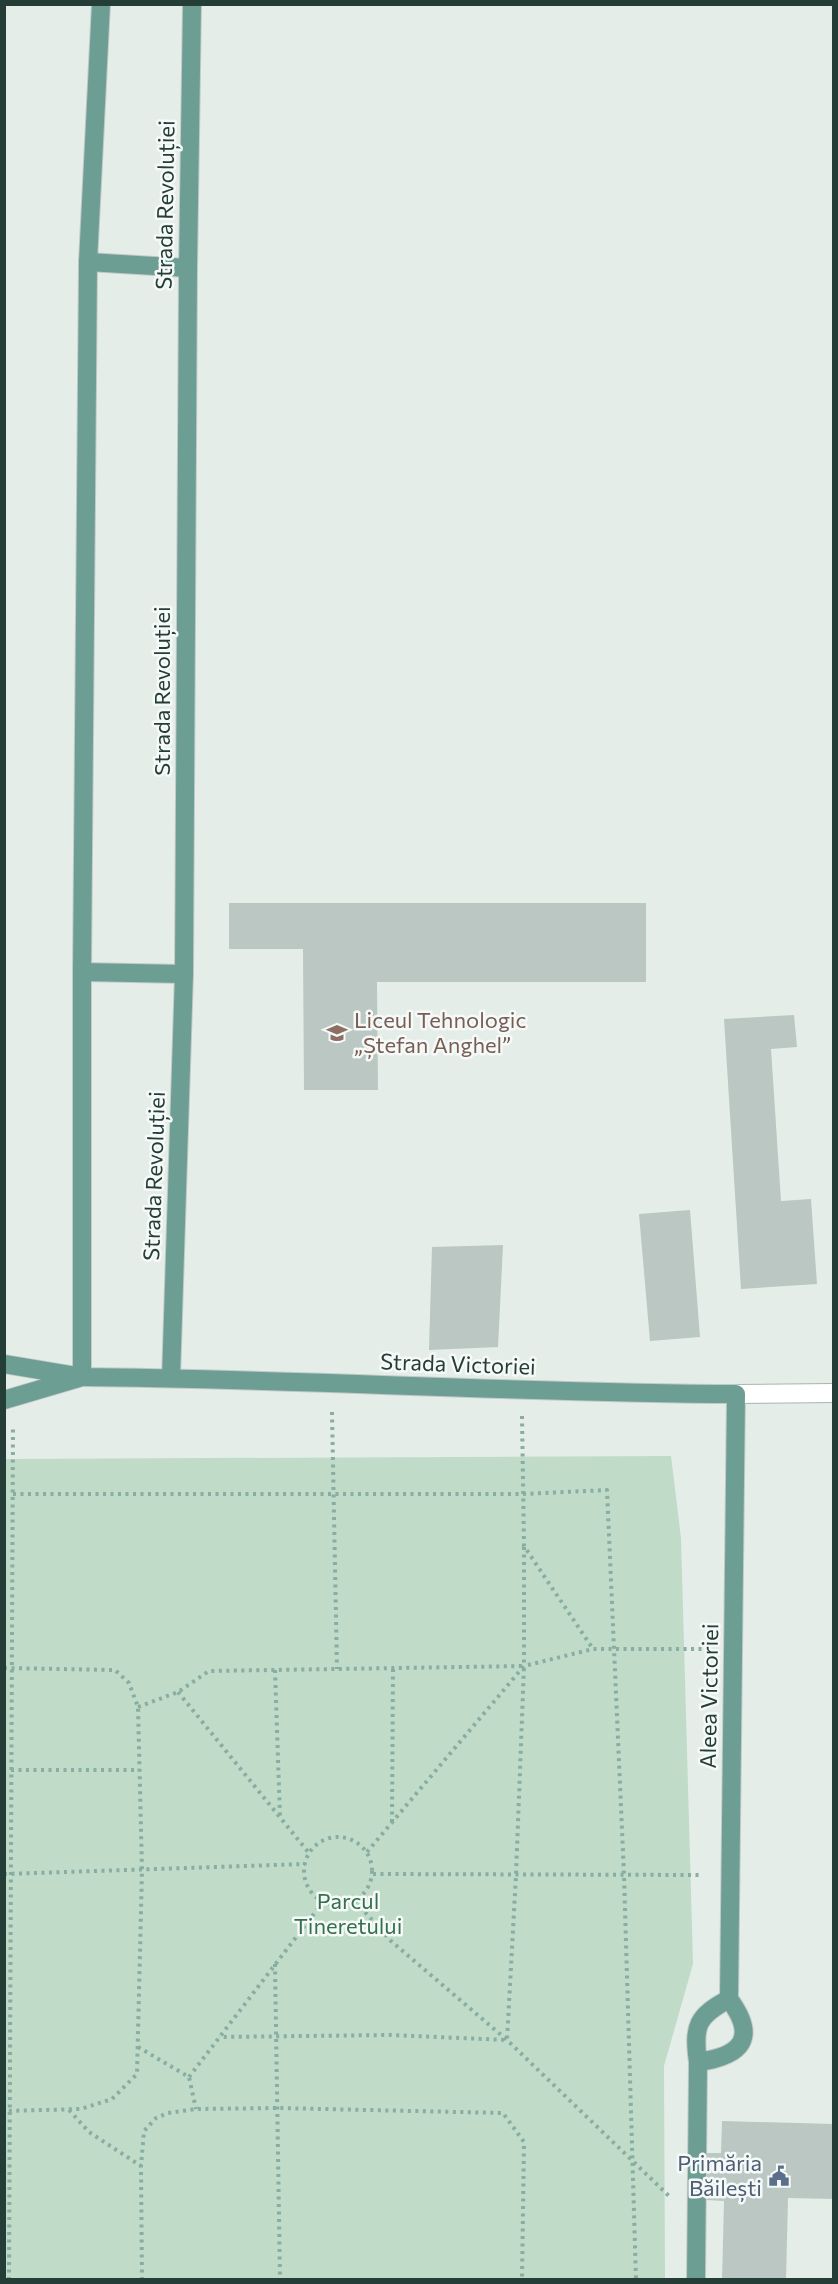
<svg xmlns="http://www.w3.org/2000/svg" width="838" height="2284" font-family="Commissioner,sans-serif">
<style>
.green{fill:#c0dbc8}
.building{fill:#bac7c2}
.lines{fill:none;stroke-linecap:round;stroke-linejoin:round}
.minor-casing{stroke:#a8b5b0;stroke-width:20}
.major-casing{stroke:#c2c9c7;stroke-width:20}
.path{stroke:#88ada3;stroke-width:4;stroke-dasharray:3 4.5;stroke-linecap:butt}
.minor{stroke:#fff;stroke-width:18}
.major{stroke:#6d9e93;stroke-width:18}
.labels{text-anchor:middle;stroke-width:5;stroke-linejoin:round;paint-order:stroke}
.street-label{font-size:22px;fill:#253d37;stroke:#f5f9f7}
.education-label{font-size:22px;fill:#785e54;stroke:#f5f9f7;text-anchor:start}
.park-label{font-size:22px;fill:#33704d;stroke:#f5f9f7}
.service-label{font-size:22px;fill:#4e5e75;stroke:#f5f9f7;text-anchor:end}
</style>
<rect width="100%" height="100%" fill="#e5ede9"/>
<path class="green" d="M671,1456L681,1538L693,1964L664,2066L665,2279H5V1459Z"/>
<g class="building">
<path d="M229,903H646V982H377L378,1090H304L303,949H229Z"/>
<path d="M794,1015L797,1047L771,1049L781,1201L811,1199L817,1284L741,1289L724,1019Z"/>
<path d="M690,1210L700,1337L650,1341L639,1214Z"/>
<path d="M503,1245L498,1347L429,1350L432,1247Z"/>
<path d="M722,2121L834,2124V2199L788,2198L786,2280H722L724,2201L707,2200V2153H721Z"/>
</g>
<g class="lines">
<g class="minor-casing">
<path id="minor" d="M736,1394L834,1393"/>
</g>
<g class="major-casing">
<g id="major">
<path d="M101,4L88,262L82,972V1377C300,1379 518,1393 736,1394L729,1999"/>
<path d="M88,262L188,268"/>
<path d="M82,972L184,974"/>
<path d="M4,1364L82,1377L4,1400"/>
<path d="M171,1378L184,974L188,268L192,4"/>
<path d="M698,2062C742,2056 758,2038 729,1999"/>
<path d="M696,2280L698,2062C693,2026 697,2016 729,1999"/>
</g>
</g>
<g class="path">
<path d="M332,1412L337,1669"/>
<path d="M522,1416L524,1546L593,1649"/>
<path d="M13,1494H523L607,1490L624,1875L636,2280"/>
<path d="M524,1547V1665"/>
<path d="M4,1668L115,1670L129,1683L138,1707L142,1870L137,2074L112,2099L81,2109L4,2111"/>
<path d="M275,1670L280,1817"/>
<path d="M178,1692L309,1853"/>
<path d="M138,1707L178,1692L209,1671L524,1666L516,1875L507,2040L390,2035L219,2037"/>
<path d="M11,1770H139"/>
<path d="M392,1822L393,1668"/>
<circle cx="338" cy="1871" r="34"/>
<path d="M367,1852L524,1666L593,1649H707"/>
<path d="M4,1874L305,1864"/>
<path d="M373,1874L702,1875"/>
<path d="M355,1901L391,1941L507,2040L669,2196"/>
<path d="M275,1964L280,2280"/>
<path d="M138,2047L189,2077L196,2109"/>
<path d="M189,2077L323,1902"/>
<path d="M69,2110L89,2132L141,2166"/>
<path d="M9,2280L13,1425"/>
<path d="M142,2280L141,2166L144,2131L156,2118L168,2113L196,2109L278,2108L503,2113L524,2142L522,2280"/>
</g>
<use href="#minor" class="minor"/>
<use href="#major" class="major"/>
</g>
<defs>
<g id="school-bare" transform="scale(1.62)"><path d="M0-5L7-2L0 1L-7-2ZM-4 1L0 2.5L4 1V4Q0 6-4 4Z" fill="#8d6e63" stroke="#f5f9f7" stroke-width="2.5" paint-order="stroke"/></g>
<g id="civic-bare" transform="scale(1.62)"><path d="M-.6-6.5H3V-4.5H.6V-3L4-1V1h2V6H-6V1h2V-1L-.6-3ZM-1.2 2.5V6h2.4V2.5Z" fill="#5c6f8a" stroke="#f5f9f7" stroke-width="2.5" paint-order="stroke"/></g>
</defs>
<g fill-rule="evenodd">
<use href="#school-bare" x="337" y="1033"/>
<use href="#civic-bare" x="779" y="2176"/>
</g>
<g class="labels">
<g class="street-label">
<text transform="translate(165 205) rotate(-89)" y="8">Strada Revoluției</text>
<text transform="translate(162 691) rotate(-90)" y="8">Strada Revoluției</text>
<text transform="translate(154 1176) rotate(-88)" y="8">Strada Revoluției</text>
<text transform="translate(458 1364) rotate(2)" y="8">Strada Victoriei</text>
<text transform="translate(709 1696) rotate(-89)" y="8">Aleea Victoriei</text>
</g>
<g class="education-label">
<text x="354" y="1028">Liceul Tehnologic<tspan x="354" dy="25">„Ștefan Anghel”</tspan></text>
</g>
<g class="park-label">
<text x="348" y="1909">Parcul<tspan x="348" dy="25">Tineretului</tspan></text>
</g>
<g class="service-label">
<text x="762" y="2171">Primăria<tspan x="762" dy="25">Băilești</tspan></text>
</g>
</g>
<rect width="838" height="2284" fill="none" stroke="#253d37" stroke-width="12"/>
</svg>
